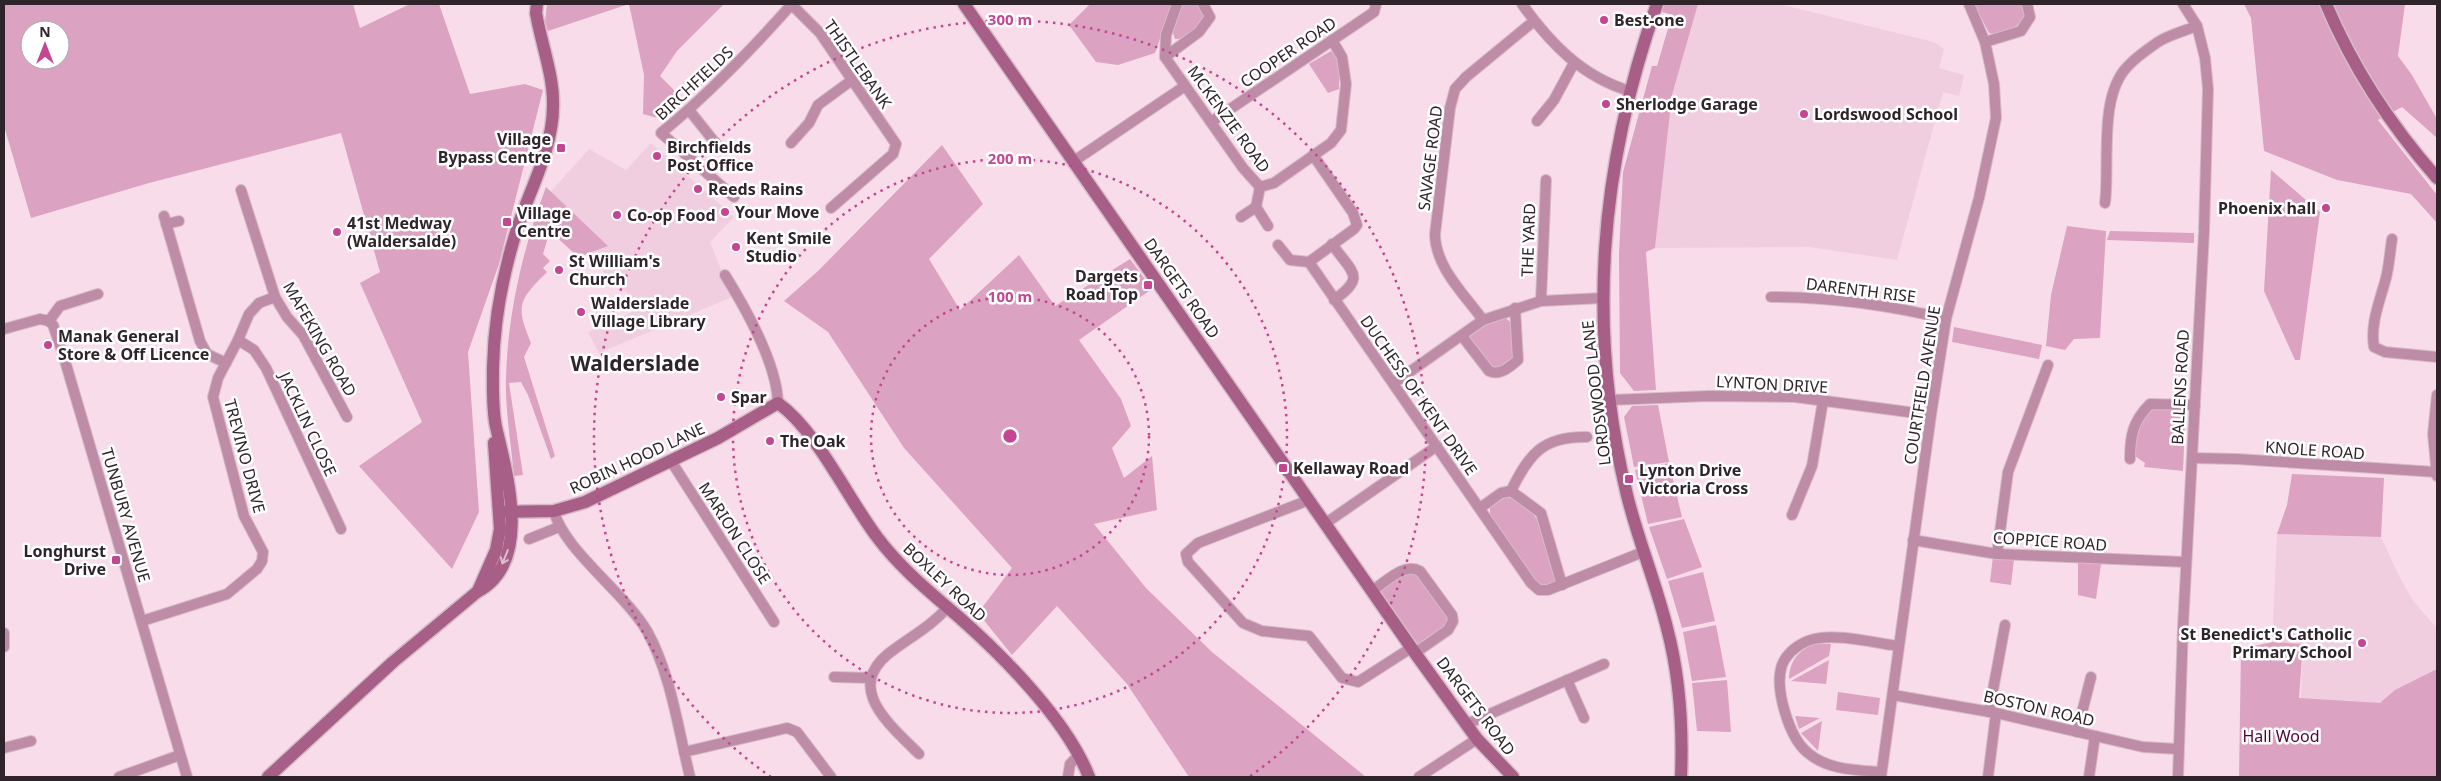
<svg xmlns="http://www.w3.org/2000/svg" width="2441" height="781" font-family="'Noto Sans',sans-serif">
<style>
.built{fill:#f1cedf}
.green{fill:#dba3c1;fill-rule:evenodd}
.lines{fill:none;stroke-linecap:round;stroke-linejoin:round}
.street-casing{stroke:#d5bbc7;stroke-width:12}
.secondary-casing{stroke:#d5bbc7;stroke-width:15}
.street{stroke:#be8ca6;stroke-width:10}
.secondary{stroke:#a75f87;stroke-width:12}
.oneway{stroke:#dcbfcf}
.ring{fill:none;stroke:#c44693;stroke-width:2.5;stroke-dasharray:2.5 5}
.poi-dot{fill:#c44693;stroke:#fff;stroke-width:2}
.labels{text-anchor:middle;stroke-width:5;stroke-linejoin:round;paint-order:stroke}
.poi-label{font-size:16px;font-weight:bold;fill:#2f242a;stroke:#fff;text-anchor:start}
.street-label{font-size:16px;fill:#2f242a;stroke:#fff}
.park-label{font-size:16px;fill:#530039;stroke:#fff}
.district-label{font-size:21px;font-weight:bold;fill:#2f242a;stroke:#fff}
.centre{fill:#c44693;stroke:#fff;stroke-width:2.5}
.ring-label{font-size:15px;text-anchor:middle;font-weight:bold;fill:#c44693;stroke:#fff;stroke-width:5;stroke-linejoin:round;paint-order:stroke}
</style>
<rect width="100%" height="100%" fill="#f9dcea"/>
<g class="built">
<path d="M1698,4H1779L1934,42L1944,49L1939,68L1964,75L1959,96L1943,92L1897,260L1809,247L1655,248L1672,95Z"/>
<path d="M651,143L734,217L710,242L732,297L599,353L588,332L643,307L557,231L545,198L589,149L626,170Z"/>
<path d="M2277,534L2381,537L2400,578L2414,602L2437,628V670L2389,705L2299,745L2303,645L2272,642Z"/>
</g>
<g class="green">
<path d="M4,4H353L360,28L410,4H439L470,94L525,84L543,90L499,264L468,352L479,512L452,569L359,466L422,422L360,283L380,272L341,133L149,183L31,218L4,126ZM30,30H60V60H30Z"/>
<path d="M547,4H724L677,51L660,76L685,101L665,120L643,114L644,75L629,4L548,31L545,22Z"/>
<path d="M1090,4H1172L1155,53L1118,65L1096,62L1069,25Z"/>
<path d="M1182,4H1198L1207,16C1202,26 1186,40 1175,39L1173,33Z"/>
<path d="M1662,4H1698L1672,95L1655,248L1646,252L1656,390L1634,391L1620,373L1619,254L1623,172L1652,66H1657L1672,15L1659,11Z"/>
<path d="M1974,4H2021L2025,17C2016,28 2005,37 1989,33Z"/>
<path d="M2244,4H2405L2398,56L2412,75L2437,119V138L2402,107L2378,120L2437,195V223L2411,194L2337,180L2264,151L2251,18Z"/>
<path d="M1331,51L1339,58V89L1328,93L1309,64Z"/>
<path d="M942,145L983,204L929,259L960,310L1019,255L1055,306L1130,259L1152,289L1079,340L1121,399L1131,426L1112,448L1124,478L1152,456L1157,510L1094,524L1146,588L1212,652L1366,777H1189L1127,684L1057,606L1012,655L978,613L1012,568L904,448L828,332L784,301L818,271Z"/>
<path d="M2271,170L2320,212L2300,360H2295L2264,291Z"/>
<path d="M546,187L608,246L578,257L550,231L543,254L550,261L543,268L547,272C519,300 515,305 531,343L524,357L555,456L551,459L528,395L521,382L509,383L523,475L514,476C511,443 505,410 506,377C508,312 523,248 546,187Z"/>
<path d="M2067,226L2106,231L2100,338L2074,339L2065,350L2046,346L2051,295Z"/>
<path d="M2110,231L2194,233V243L2107,240Z"/>
<path d="M1505,317L1511,323L1514,360L1506,366L1491,368L1469,337L1470,335L1479,326Z"/>
<path d="M1954,327L2042,345L2039,359L1952,342Z"/>
<path d="M1658,405L1669,462L1634,467L1624,417L1632,406Z"/>
<path d="M2156,408L2174,409L2185,423L2183,471L2144,467L2145,463L2135,456C2130,440 2141,416 2156,408Z"/>
<path d="M1669,463L1682,517L1648,524L1635,470Z"/>
<path d="M2292,474L2384,478L2381,537L2277,534L2287,505Z"/>
<path d="M1508,497C1543,505 1548,550 1557,579L1551,586L1540,585L1536,581L1490,515V507L1501,499Z"/>
<path d="M1684,519L1702,567L1667,579L1649,527Z"/>
<path d="M1993,556L2014,559L2011,585L1990,582Z"/>
<path d="M2078,563L2101,564L2096,599L2078,595Z"/>
<path d="M1415,568L1453,621L1415,653L1373,590Z"/>
<path d="M1703,572L1715,621L1682,628L1668,581Z"/>
<path d="M1716,625L1726,677L1692,681L1683,632Z"/>
<path d="M2272,642L2303,644L2299,698L2380,703L2395,690L2437,669V777H2239L2241,649Z"/>
<path d="M1815,644H1831L1829,656L1789,679C1789,662 1798,650 1815,644Z"/>
<path d="M1829,660L1826,684L1791,681Z"/>
<path d="M1727,680L1731,732L1697,731L1692,683Z"/>
<path d="M1838,692L1880,698L1878,715L1836,710Z"/>
<path d="M1795,716L1820,718L1799,729Z"/>
<path d="M1822,721L1818,751L1801,733Z"/>
</g>
<g class="lines">
<g class="street-casing">
<g id="street">
<path d="M791,4L820,33L896,144L893,154L831,208"/>
<path d="M1177,4L1166,35L1165,57L1243,168L1260,187L1274,183L1331,143L1341,130L1346,84L1342,57L1332,40"/>
<path d="M1522,4C1550,43 1582,77 1630,91"/>
<path d="M1985,42L2021,31L2030,17L2027,4"/>
<path d="M1165,57L1199,32L1210,17L1203,4"/>
<path d="M689,110L717,145"/>
<path d="M1537,121L1554,100L1574,63"/>
<path d="M1211,122L1374,12L1376,4"/>
<path d="M791,143L809,123L818,105L852,80"/>
<path d="M1313,155L1353,213L1357,225L1354,229L1309,262L1531,583L1539,590H1548L1643,552"/>
<path d="M1074,161L1185,86"/>
<path d="M241,190L275,297L287,317L303,335L347,417"/>
<path d="M734,197L661,133C709,94 751,50 792,4"/>
<path d="M2105,203C2110,164 2098,96 2128,66C2136,57 2148,49 2158,42C2169,35 2184,31 2197,26"/>
<path d="M1256,207L1260,187"/>
<path d="M164,216L200,341L207,354L226,363"/>
<path d="M1241,217L1256,207L1268,226"/>
<path d="M166,224L179,221"/>
<path d="M2392,239C2390,252 2389,266 2386,278C2380,301 2370,323 2374,347L2385,352L2437,357"/>
<path d="M1332,244C1352,273 1367,276 1334,300"/>
<path d="M1278,245L1290,260L1309,262"/>
<path d="M725,275C746,309 777,364 778,403"/>
<path d="M98,294L60,306L49,321L53,325L63,354L187,777"/>
<path d="M1771,297C1831,297 1888,305 1946,319"/>
<path d="M1541,301L1546,180"/>
<path d="M1483,320C1465,295 1435,267 1435,234L1450,108L1455,89L1466,77L1534,21"/>
<path d="M4,329L40,319L49,321"/>
<path d="M1462,336L1489,371C1500,376 1510,367 1518,360L1515,308"/>
<path d="M238,340L254,350L266,368L341,529"/>
<path d="M1394,383L1483,320L1541,301L1603,298"/>
<path d="M1611,400L1708,396L1795,397L1931,415"/>
<path d="M2192,458L2237,459L2436,472"/>
<path d="M2130,459C2130,435 2133,421 2150,404L2195,405"/>
<path d="M671,461L774,622"/>
<path d="M2437,476L2433,434L2437,395"/>
<path d="M1511,491C1529,454 1543,436 1587,437"/>
<path d="M1309,500L1198,543L1186,554L1188,562L1243,623L1262,631L1309,636L1342,678L1358,682L1411,648"/>
<path d="M1480,508L1501,493L1511,491L1541,513L1562,585"/>
<path d="M554,511C563,549 624,592 647,631C671,674 678,729 690,777"/>
<path d="M1792,515L1812,466L1823,401"/>
<path d="M1326,523L1437,446"/>
<path d="M529,539L559,527"/>
<path d="M1913,540L1997,554L2185,562"/>
<path d="M1997,554L2008,472L2048,365"/>
<path d="M1373,590C1386,582 1404,562 1420,571L1452,615L1453,621L1448,630L1415,653"/>
<path d="M142,621L227,594L257,569L262,561L263,552L244,516L213,397L218,378L238,340L249,314L259,303L275,297"/>
<path d="M4,633V647"/>
<path d="M834,677L870,678"/>
<path d="M1567,680L1584,718"/>
<path d="M1893,695L1996,713L2143,747L2178,749"/>
<path d="M1989,712L2005,625"/>
<path d="M1467,724L1604,664"/>
<path d="M2077,732L2091,677"/>
<path d="M4,748L31,741"/>
<path d="M684,752L787,728L797,732L831,777"/>
<path d="M919,754C887,722 841,685 896,648C914,635 932,625 947,608"/>
<path d="M1881,772C1856,770 1828,770 1808,753C1789,738 1774,688 1782,665C1787,652 1801,642 1814,639C1837,633 1874,643 1898,646"/>
<path d="M119,777L180,755"/>
<path d="M1068,777L1070,764L1079,755"/>
<path d="M1419,777L1477,739"/>
<path d="M1881,777L1931,415L1946,319L1979,198L1996,118L1994,84L1985,42L1969,4"/>
<path d="M1988,777L1996,713"/>
<path d="M2089,777L2095,736"/>
<path d="M2178,777L2183,626L2204,232L2208,89L2205,58L2197,26L2183,4"/>
</g>
</g>
<g class="secondary-casing">
<g id="secondary">
<path d="M964,4L1415,653L1477,739L1513,777"/>
<path d="M1657,4C1600,166 1586,327 1627,495C1638,540 1656,583 1667,628C1680,677 1683,727 1681,777"/>
<path d="M2326,4C2353,68 2391,126 2437,178"/>
<path d="M500,512L554,511L585,502L718,438L778,403C817,431 847,497 877,537C901,569 931,593 961,619C1006,659 1068,722 1089,777"/>
<path d="M478,591L496,550L500,529L494,443"/>
<path d="M268,777L393,662L477,592C533,563 507,474 496,427C492,408 493,386 493,367C494,321 503,273 517,229C530,189 553,149 553,106C554,76 541,43 536,13L537,4"/>
</g>
</g>
<use href="#street" class="street"/>
<use href="#secondary" class="secondary"/>
</g>
<defs><path id="oneway-shaft" d="M-6 0H5M1.5-3L5.5 0L1.5 3" fill="none" stroke-width="1.6" stroke-linecap="round" stroke-linejoin="round" transform="scale(1.25)"/></defs>
<use class="oneway" href="#oneway-shaft" transform="translate(505 557) rotate(112)"/>
<g class="ring">
<circle cx="1010" cy="436" r="139"/>
<circle cx="1010" cy="436" r="277"/>
<path d="M771 777A416 416 0 1 1 1249 777"/>
</g>
<g class="poi-dot">
<circle cx="1604" cy="20" r="5"/>
<circle cx="1606" cy="104" r="5"/>
<circle cx="1804" cy="114" r="5"/>
<rect x="556" y="143" width="10" height="10" rx="2.5"/>
<circle cx="657" cy="156" r="5"/>
<circle cx="698" cy="189" r="5"/>
<circle cx="2326" cy="208" r="5"/>
<circle cx="725" cy="212" r="5"/>
<circle cx="617" cy="215" r="5"/>
<rect x="502" y="217" width="10" height="10" rx="2.5"/>
<circle cx="337" cy="232" r="5"/>
<circle cx="736" cy="247" r="5"/>
<circle cx="559" cy="270" r="5"/>
<rect x="1143" y="280" width="10" height="10" rx="2.5"/>
<circle cx="581" cy="312" r="5"/>
<circle cx="48" cy="345" r="5"/>
<circle cx="721" cy="397" r="5"/>
<circle cx="770" cy="441" r="5"/>
<rect x="1278" y="463" width="10" height="10" rx="2.5"/>
<rect x="1624" y="474" width="10" height="10" rx="2.5"/>
<rect x="111" y="555" width="10" height="10" rx="2.5"/>
<circle cx="2362" cy="643" r="5"/>
</g>
<g class="labels">
<g class="poi-label">
<text x="1614" y="26">Best-one</text>
<text x="1616" y="110">Sherlodge Garage</text>
<text x="1814" y="120">Lordswood School</text>
<text x="551" y="145" text-anchor="end">Village<tspan x="551" dy="18">Bypass Centre</tspan></text>
<text x="667" y="153">Birchfields<tspan x="667" dy="18">Post Office</tspan></text>
<text x="708" y="195">Reeds Rains</text>
<text x="2316" y="214" text-anchor="end">Phoenix hall</text>
<text x="735" y="218">Your Move</text>
<text x="517" y="219">Village<tspan x="517" dy="18">Centre</tspan></text>
<text x="627" y="221">Co-op Food</text>
<text x="347" y="229">41st Medway<tspan x="347" dy="18">(Waldersalde)</tspan></text>
<text x="746" y="244">Kent Smile<tspan x="746" dy="18">Studio</tspan></text>
<text x="569" y="267">St William's<tspan x="569" dy="18">Church</tspan></text>
<text x="1138" y="282" text-anchor="end">Dargets<tspan x="1138" dy="18">Road Top</tspan></text>
<text x="591" y="309">Walderslade<tspan x="591" dy="18">Village Library</tspan></text>
<text x="58" y="342">Manak General<tspan x="58" dy="18">Store &amp; Off Licence</tspan></text>
<text x="731" y="403">Spar</text>
<text x="780" y="447">The Oak</text>
<text x="1293" y="474">Kellaway Road</text>
<text x="1639" y="476">Lynton Drive<tspan x="1639" dy="18">Victoria Cross</tspan></text>
<text x="106" y="557" text-anchor="end">Longhurst<tspan x="106" dy="18">Drive</tspan></text>
<text x="2352" y="640" text-anchor="end">St Benedict's Catholic<tspan x="2352" dy="18">Primary School</tspan></text>
</g>
<g class="street-label">
<text transform="translate(1288 52) rotate(-34)" y="6">COOPER ROAD</text>
<text transform="translate(858 64) rotate(55)" y="6">THISTLEBANK</text>
<text transform="translate(694 83) rotate(-43)" y="6">BIRCHFIELDS</text>
<text transform="translate(1229 119) rotate(54)" y="6">MCKENZIE ROAD</text>
<text transform="translate(1430 158) rotate(-83)" y="6">SAVAGE ROAD</text>
<text transform="translate(1528 240) rotate(-88)" y="6">THE YARD</text>
<text transform="translate(1182 288) rotate(55)" y="6">DARGETS ROAD</text>
<text transform="translate(1861 290) rotate(7)" y="6">DARENTH RISE</text>
<text transform="translate(320 339) rotate(60)" y="6">MAFEKING ROAD</text>
<text transform="translate(1772 384) rotate(3)" y="6">LYNTON DRIVE</text>
<text transform="translate(1922 385) rotate(-81)" y="6">COURTFIELD AVENUE</text>
<text transform="translate(2180 387) rotate(-87)" y="6">BALLENS ROAD</text>
<text transform="translate(1596 393) rotate(-97)" y="6">LORDSWOOD LANE</text>
<text transform="translate(1419 395) rotate(55)" y="6">DUCHESS OF KENT DRIVE</text>
<text transform="translate(308 424) rotate(65)" y="6">JACKLIN CLOSE</text>
<text transform="translate(2315 450) rotate(4)" y="6">KNOLE ROAD</text>
<text transform="translate(245 456) rotate(75)" y="6">TREVINO DRIVE</text>
<text transform="translate(637 458) rotate(-25)" y="6">ROBIN HOOD LANE</text>
<text transform="translate(126 515) rotate(74)" y="6">TUNBURY AVENUE</text>
<text transform="translate(735 533) rotate(57)" y="6">MARION CLOSE</text>
<text transform="translate(2050 541) rotate(4)" y="6">COPPICE ROAD</text>
<text transform="translate(945 582) rotate(43)" y="6">BOXLEY ROAD</text>
<text transform="translate(1476 706) rotate(53)" y="6">DARGETS ROAD</text>
<text transform="translate(2039 708) rotate(13)" y="6">BOSTON ROAD</text>
</g>
<g class="park-label">
<text x="2281" y="742">Hall Wood</text>
</g>
<g class="district-label">
<text x="635" y="371">Walderslade</text>
</g>
</g>
<circle cx="1010" cy="436" r="8" class="centre"/>
<g class="ring-label">
<text x="1010" y="25">300 m</text>
<text x="1010" y="164">200 m</text>
<text x="1010" y="302">100 m</text>
</g>
<rect width="2441" height="781" fill="none" stroke="#2f242a" stroke-width="10"/>
<g transform="translate(45 45)"><circle r="24" fill="#ffffff" stroke="#aca7aa"/>
<path d="M0-4L9 19L0 12L-9 19Z" fill="#c44693"/>
<text y="-8" font-size="14" font-weight="bold" text-anchor="middle" fill="#2f242a">N</text>
</g>
</svg>
